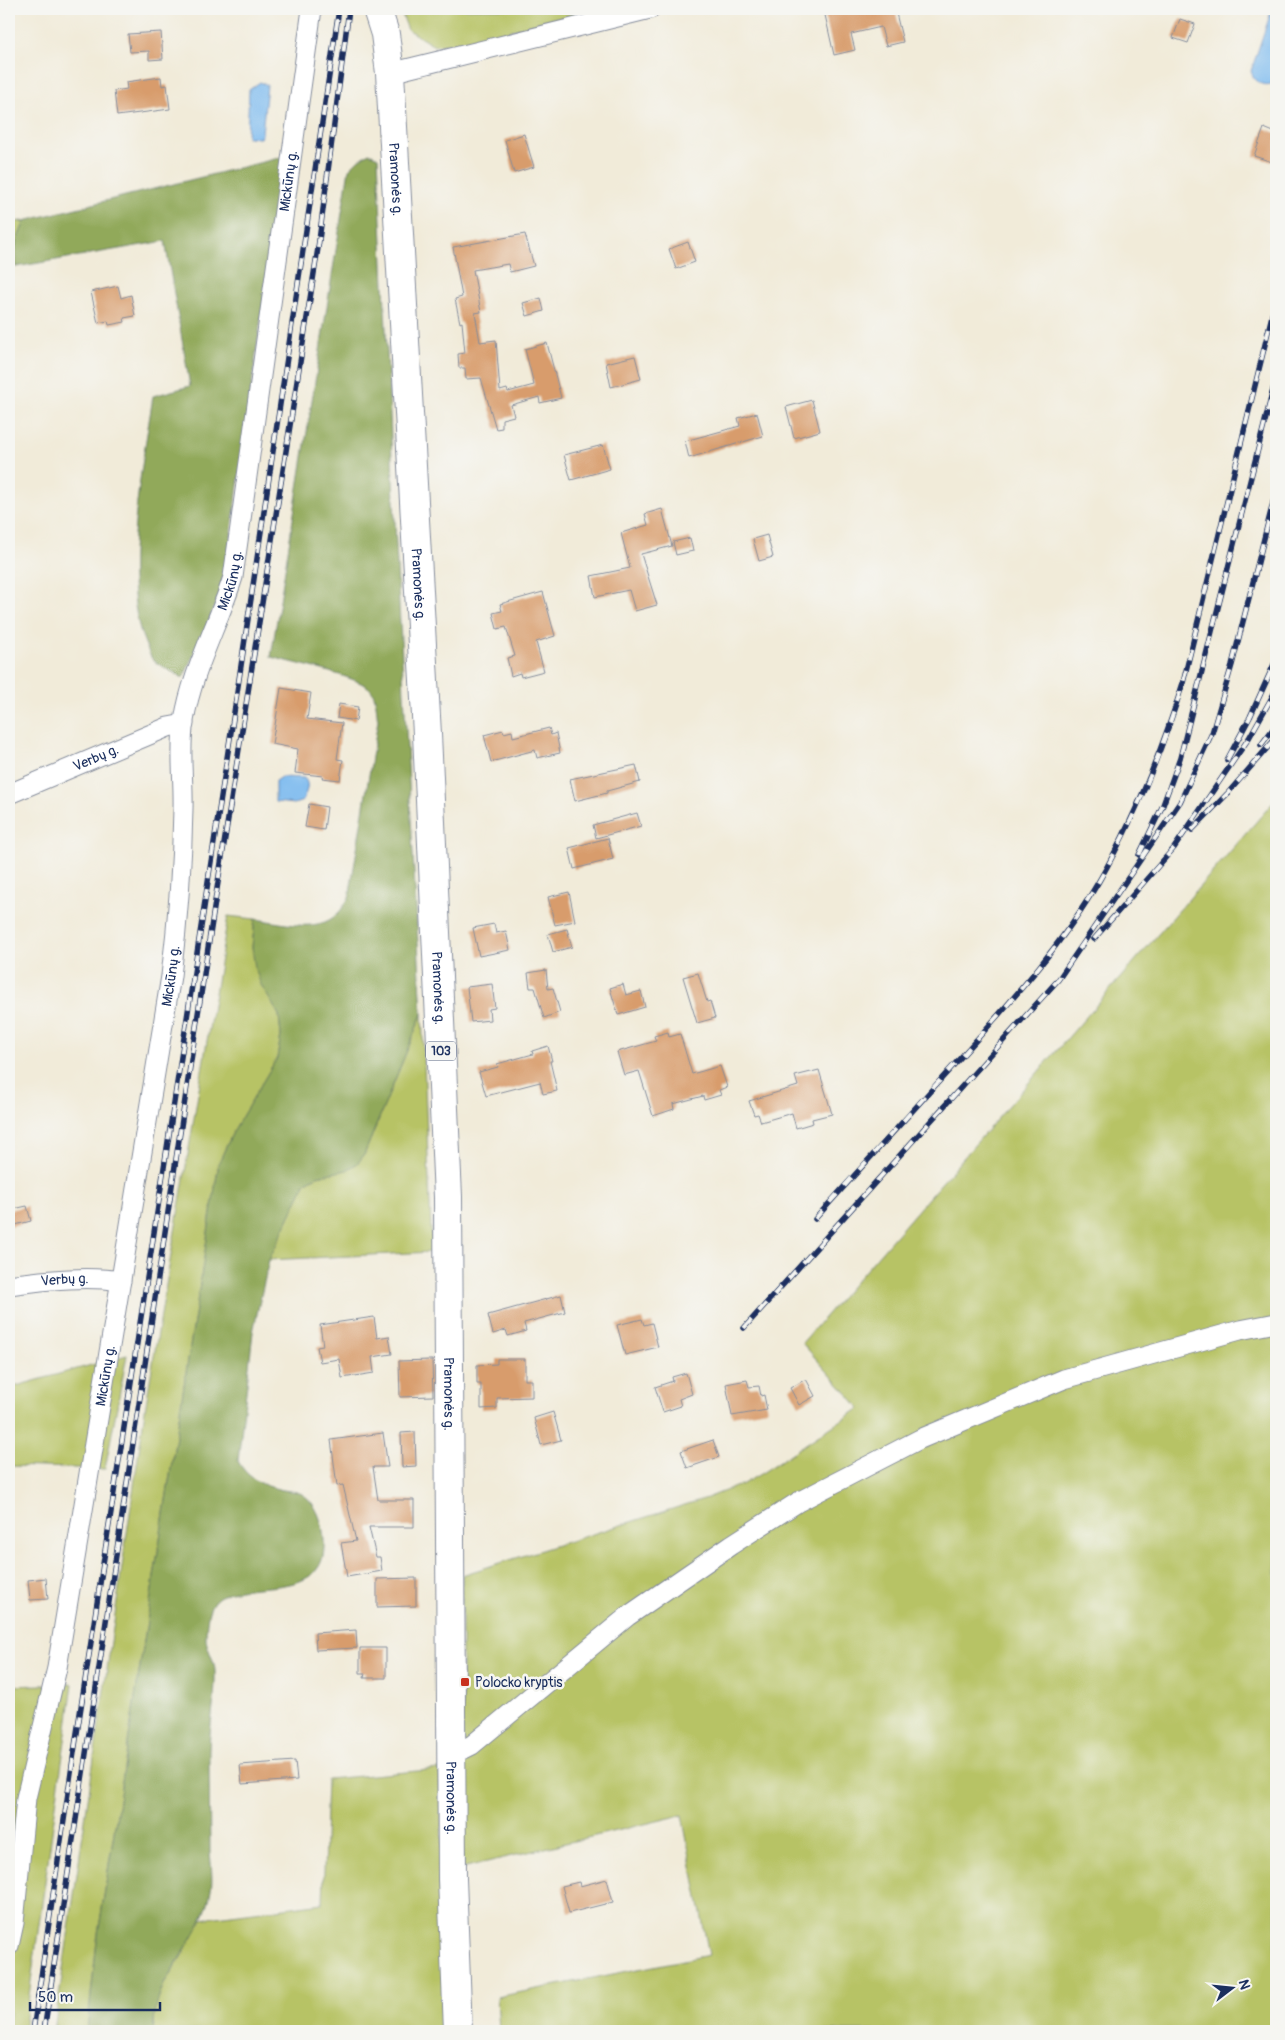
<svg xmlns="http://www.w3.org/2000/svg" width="1285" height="2040" font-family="Pangolin,sans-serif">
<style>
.green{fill:#b7c365;stroke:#697962}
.forest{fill:#91a95a;stroke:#566c5c}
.water{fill:#7bbaef;stroke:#4b74a6}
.building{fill:#d89c6c}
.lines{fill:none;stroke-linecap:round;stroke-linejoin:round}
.street-casing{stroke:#868d9c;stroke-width:21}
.primary-casing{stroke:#868d9c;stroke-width:30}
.street{stroke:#fff;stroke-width:19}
.primary{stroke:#fff;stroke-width:28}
.rail-casing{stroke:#1b2f5e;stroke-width:5.5}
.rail{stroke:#f6f6f2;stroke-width:4;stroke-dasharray:11;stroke-linecap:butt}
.poi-dot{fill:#c8321e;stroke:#f6f6f2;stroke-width:2}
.labels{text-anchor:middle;stroke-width:5;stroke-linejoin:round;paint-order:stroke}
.shield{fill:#f6f6f2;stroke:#5d6b8a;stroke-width:1}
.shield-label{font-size:12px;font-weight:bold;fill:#1b2f5e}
.street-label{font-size:14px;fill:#1b2f5e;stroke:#f6f6f2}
.poi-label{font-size:14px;fill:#1b2f5e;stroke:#f6f6f2;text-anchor:start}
</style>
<rect width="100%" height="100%" fill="#f6f6f2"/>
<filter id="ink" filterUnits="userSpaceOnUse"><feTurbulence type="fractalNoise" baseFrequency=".02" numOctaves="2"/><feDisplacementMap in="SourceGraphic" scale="10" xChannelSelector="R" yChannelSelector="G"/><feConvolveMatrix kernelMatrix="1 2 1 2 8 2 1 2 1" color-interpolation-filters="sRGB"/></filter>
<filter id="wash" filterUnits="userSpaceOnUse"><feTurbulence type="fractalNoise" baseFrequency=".0096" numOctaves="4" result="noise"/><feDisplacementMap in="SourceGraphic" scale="20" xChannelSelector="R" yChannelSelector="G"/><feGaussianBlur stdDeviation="1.12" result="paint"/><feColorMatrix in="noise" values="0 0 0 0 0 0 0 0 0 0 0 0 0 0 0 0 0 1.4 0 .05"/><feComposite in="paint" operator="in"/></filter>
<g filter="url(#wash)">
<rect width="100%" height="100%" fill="#f1ebd9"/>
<g class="green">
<path d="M400,9H602L457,43L434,46L408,30Z"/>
<path d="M25,221L16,243V267H9V222Z"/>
<path d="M1276,799V2031H499L497,1997L709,1955L682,1815L462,1868V1575L707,1498L743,1484L762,1473L860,1408L802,1343Z"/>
<path d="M228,916L255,919L252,947L272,1003L279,1015L281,1036L277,1058L234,1130L219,1162L97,1941L87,2031H54L145,1410Z"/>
<path d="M422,1014L432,1252L268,1260L306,1182L317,1176L347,1169L364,1155Z"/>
<path d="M127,1355L105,1469L9,1466V1388Z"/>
<path d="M73,1684L24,2031H9V1686Z"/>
<path d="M440,1769L447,2031H153L156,2004L164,1984L183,1954L201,1919L323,1903L327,1779Z"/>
</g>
<g class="forest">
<path d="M369,153L378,157L398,586L422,1014L364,1155L358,1163L347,1170L317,1176L306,1182L269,1260L253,1332L238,1461C248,1479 263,1486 283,1490C289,1491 297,1491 302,1494C317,1503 323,1523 324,1540C329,1613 223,1568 210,1609C207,1616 206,1631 206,1639C207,1650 215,1660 215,1671C216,1701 208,1731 209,1762C209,1792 210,1822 210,1852C211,1864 213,1878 211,1890C207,1922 179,1956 164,1984C156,1999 155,2015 153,2031H87L97,1941L219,1162L234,1130L277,1058L281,1036L279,1015L261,985L255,968L252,947L255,919C279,922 318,934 337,914C342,910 345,903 349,898L378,720C376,711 377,697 371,690C362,677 289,662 271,657L349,169L358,160Z"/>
<path d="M283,157L230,544L219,595L204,633L183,678C174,672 161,667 153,660C150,657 148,650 146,646C117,584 143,464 153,396L190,386L165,241L16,267V243L25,221L20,222Z"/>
</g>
<g class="water">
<path d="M1272,9H1276V81C1267,89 1254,83 1251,71Z"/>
<path d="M260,82L267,85L262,133L260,138L247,137L249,90Z"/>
<path d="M281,777L304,778C311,785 305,793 303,801L294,804L275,802V781Z"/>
</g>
<g id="blocks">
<g class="building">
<path d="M850,9H895L903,42L886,46L881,27L851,34L855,50L834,55L825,15Z"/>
<path d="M1180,19L1195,24L1188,43L1173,38Z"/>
<path d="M161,32L163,59L149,60V51L130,52L128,34Z"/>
<path d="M161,77L162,86L167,85L170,109L117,116L114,91L127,89L126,82Z"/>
<path d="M1264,128L1276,133V150L1272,162L1254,156Z"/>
<path d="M524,134L534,167L514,173L505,140Z"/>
<path d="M525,234L534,266L510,272L508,264L473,270L481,312L475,313L480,342L496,340L500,391L507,389L508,392L534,385L525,349L547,343L561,398L540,403L539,397L511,405L514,416L502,419V428L496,429L481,378L466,379L465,368H459L458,354L465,353L462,322L460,323L455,299L462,297L453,247Z"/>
<path d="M688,242L695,262L676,269L669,249Z"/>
<path d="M118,286L121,298L131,295L135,316L124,318L125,322L109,325L108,321L98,323L91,292Z"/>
<path d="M541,298L544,311L527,316L523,303Z"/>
<path d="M635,356L641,379L611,387L606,363Z"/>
<path d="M812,400L820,431L794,438L786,407Z"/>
<path d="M757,413L763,436L689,458L685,441L740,426L738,418Z"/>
<path d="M603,445L610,469L571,480L564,455Z"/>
<path d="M662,509L672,546L641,554L657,605L635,611L629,590L595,597L591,576L630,568L621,533L648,525L645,514Z"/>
<path d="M767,535L773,557L759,561L753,539Z"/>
<path d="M690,538L693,551L676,555L673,542Z"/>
<path d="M543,592L555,636L536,642L544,671L521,677L520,673L511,676L507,658L515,656L506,627L497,629L493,613L502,611L500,604Z"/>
<path d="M281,688L311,693L307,719L342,723L337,759L343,760L340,780L322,778L323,776L295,773L298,749L272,744Z"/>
<path d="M339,704L358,707L356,721L337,718Z"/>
<path d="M549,728L551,735L556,733L560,753L537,758L535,750L491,762L484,735L503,730L504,733L512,731L513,737Z"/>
<path d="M636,765L640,782L607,791V793L575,801L570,779Z"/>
<path d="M309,804L327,807L324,830L305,827Z"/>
<path d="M637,813L641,826L596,838L593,825Z"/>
<path d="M608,838L613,859L574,869L569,848Z"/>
<path d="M569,892L575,921L555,925L548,897Z"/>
<path d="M494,924L496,933L506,931L510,950L479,956L473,928Z"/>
<path d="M567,929L572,947L553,952L548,934Z"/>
<path d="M546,970L548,989L553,988L560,1012L544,1018L535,988H530L528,973Z"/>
<path d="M698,973L707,1002L710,1001L715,1018L697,1023L683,977Z"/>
<path d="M492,984L495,1008L489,1009L490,1020L471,1022L467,987Z"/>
<path d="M623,984L626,995L641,991L645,1007L618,1015L610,988Z"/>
<path d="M668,1032L669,1037L680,1034L692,1074L720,1066L727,1087L719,1090L721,1095L704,1100L703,1096L673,1104L674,1109L653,1116L639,1071L624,1075L617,1052L656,1041L654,1036Z"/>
<path d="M548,1046L552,1061H550L557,1091L543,1094L540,1082L486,1096L479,1072L498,1067L497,1064L533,1054L532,1051Z"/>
<path d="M819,1070L832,1114L812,1119L813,1123L796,1128L792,1113L761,1122L758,1114L754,1115L749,1101L798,1086L795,1076Z"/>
<path d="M27,1206L31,1221L11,1226L9,1210Z"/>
<path d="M561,1295L565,1312L524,1323L526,1331L508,1336L506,1330L493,1334L488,1315Z"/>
<path d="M374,1317L377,1338L389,1336L392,1354L372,1357L374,1373L342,1378L339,1359L320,1362L317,1347L323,1346L320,1325Z"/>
<path d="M642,1319L644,1325L652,1323L658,1347L625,1355L617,1325Z"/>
<path d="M497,1359H525V1380H532V1397L497,1398V1408L481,1409V1384H477V1365L497,1364Z"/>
<path d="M430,1360H432L433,1396L400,1397L399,1361Z"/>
<path d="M686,1373L692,1394L679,1399L681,1406L663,1412L655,1387L673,1381L672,1377Z"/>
<path d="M806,1379L815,1396L799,1405L790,1388Z"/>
<path d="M747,1380L749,1387L759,1386L761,1396L764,1395L767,1410L732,1416L726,1384Z"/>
<path d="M553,1412L561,1440L541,1445L534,1418Z"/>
<path d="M415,1432L416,1466L402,1467L401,1433Z"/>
<path d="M383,1433L388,1467H373L378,1500H414V1527H369L376,1557H380L382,1571L347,1577L341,1543L356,1541L343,1485L337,1486L331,1440Z"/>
<path d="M713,1440L719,1457L687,1468L681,1451Z"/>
<path d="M46,1578L48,1599L30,1600L28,1580Z"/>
<path d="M416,1578V1606L377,1607V1579Z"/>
<path d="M356,1630L357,1648L316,1650L315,1633Z"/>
<path d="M360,1648H386V1678H364L365,1673H360Z"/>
<path d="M295,1761L297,1780L242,1784L240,1765Z"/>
<path d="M607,1879L613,1902L569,1913L562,1886L579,1882L580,1886Z"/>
</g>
</g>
</g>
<g filter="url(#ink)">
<use href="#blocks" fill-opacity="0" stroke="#868d9c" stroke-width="1"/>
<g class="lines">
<g class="street-casing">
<g id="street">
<path d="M390,73L650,9"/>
<path id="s1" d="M9,794L168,727L184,724"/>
<path id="s2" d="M9,1285C43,1280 86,1275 121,1281"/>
<path d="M452,1749H464L472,1745L628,1616L731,1545L798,1502L920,1439L1064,1379L1240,1330L1276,1323"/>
<path id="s3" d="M9,1946L14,1923L26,1798L57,1668L171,976C178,920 182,865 183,809C184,779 179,750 184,721C192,671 218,625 233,577L312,9"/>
</g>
</g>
<g class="primary-casing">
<g id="primary">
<path id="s4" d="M377,9L385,34L390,73L427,734L448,1197L452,1879L458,2031"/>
</g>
</g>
<use href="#street" class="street"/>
<use href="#primary" class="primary"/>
<g class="rail-casing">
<g id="rail">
<path d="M1261,745L1276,725"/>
<path d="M1227,760L1250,717L1276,660"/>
<path d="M1192,830L1227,794L1276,738"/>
<path d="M1139,855L1163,805L1180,758L1276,378"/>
<path d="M1094,939L1174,848L1249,738L1276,690"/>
<path d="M815,1219C864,1164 913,1110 962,1056C1012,1000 1062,945 1099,881C1136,817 1161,753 1183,683L1276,299"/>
<path d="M744,1328L1058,980L1180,802L1212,733L1232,665L1276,491"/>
<path d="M33,2031L73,1759L235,706L339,9"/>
<path d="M44,2031L216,895L318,248L349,9"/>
</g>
</g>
<use href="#rail" class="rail"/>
</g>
</g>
<rect class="poi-dot" x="460" y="1677" width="10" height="10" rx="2.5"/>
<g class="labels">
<rect class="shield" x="426" y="1041.5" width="30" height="19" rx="4"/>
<g class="shield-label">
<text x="441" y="1055">103</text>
</g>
<g class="street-label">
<text dy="5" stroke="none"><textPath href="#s3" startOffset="1792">Mickūnų g.</textPath></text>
<text dy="5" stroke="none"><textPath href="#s4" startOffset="172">Pramonės g.</textPath></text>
<text dy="5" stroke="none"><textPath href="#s3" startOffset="1388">Mickūnų g.</textPath></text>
<text dy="5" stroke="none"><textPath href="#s4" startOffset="578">Pramonės g.</textPath></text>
<text dy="5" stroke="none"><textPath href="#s1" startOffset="94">Verbų g.</textPath></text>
<text dy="5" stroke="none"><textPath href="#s3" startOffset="984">Mickūnų g.</textPath></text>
<text dy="5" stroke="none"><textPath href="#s4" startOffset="982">Pramonės g.</textPath></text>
<text dy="5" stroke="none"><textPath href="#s2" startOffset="56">Verbų g.</textPath></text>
<text dy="5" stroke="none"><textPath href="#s3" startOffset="579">Mickūnų g.</textPath></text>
<text dy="5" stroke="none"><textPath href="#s4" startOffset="1388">Pramonės g.</textPath></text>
<text dy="5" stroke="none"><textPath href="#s4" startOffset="1792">Pramonės g.</textPath></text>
</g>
<g class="poi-label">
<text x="475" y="1687">Polocko kryptis</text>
</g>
</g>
<rect width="1285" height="2040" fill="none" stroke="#f6f6f2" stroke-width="30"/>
<g transform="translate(1232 1988) rotate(74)" stroke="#f6f6f2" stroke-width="4" paint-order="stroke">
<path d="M0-4L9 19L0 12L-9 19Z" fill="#1b2f5e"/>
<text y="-8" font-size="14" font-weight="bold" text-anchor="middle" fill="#1b2f5e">N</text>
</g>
<path d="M30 2002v8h130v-8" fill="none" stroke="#1b2f5e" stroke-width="2.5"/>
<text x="38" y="2002" font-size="15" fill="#1b2f5e" stroke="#f6f6f2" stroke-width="4" paint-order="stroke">50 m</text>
</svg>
